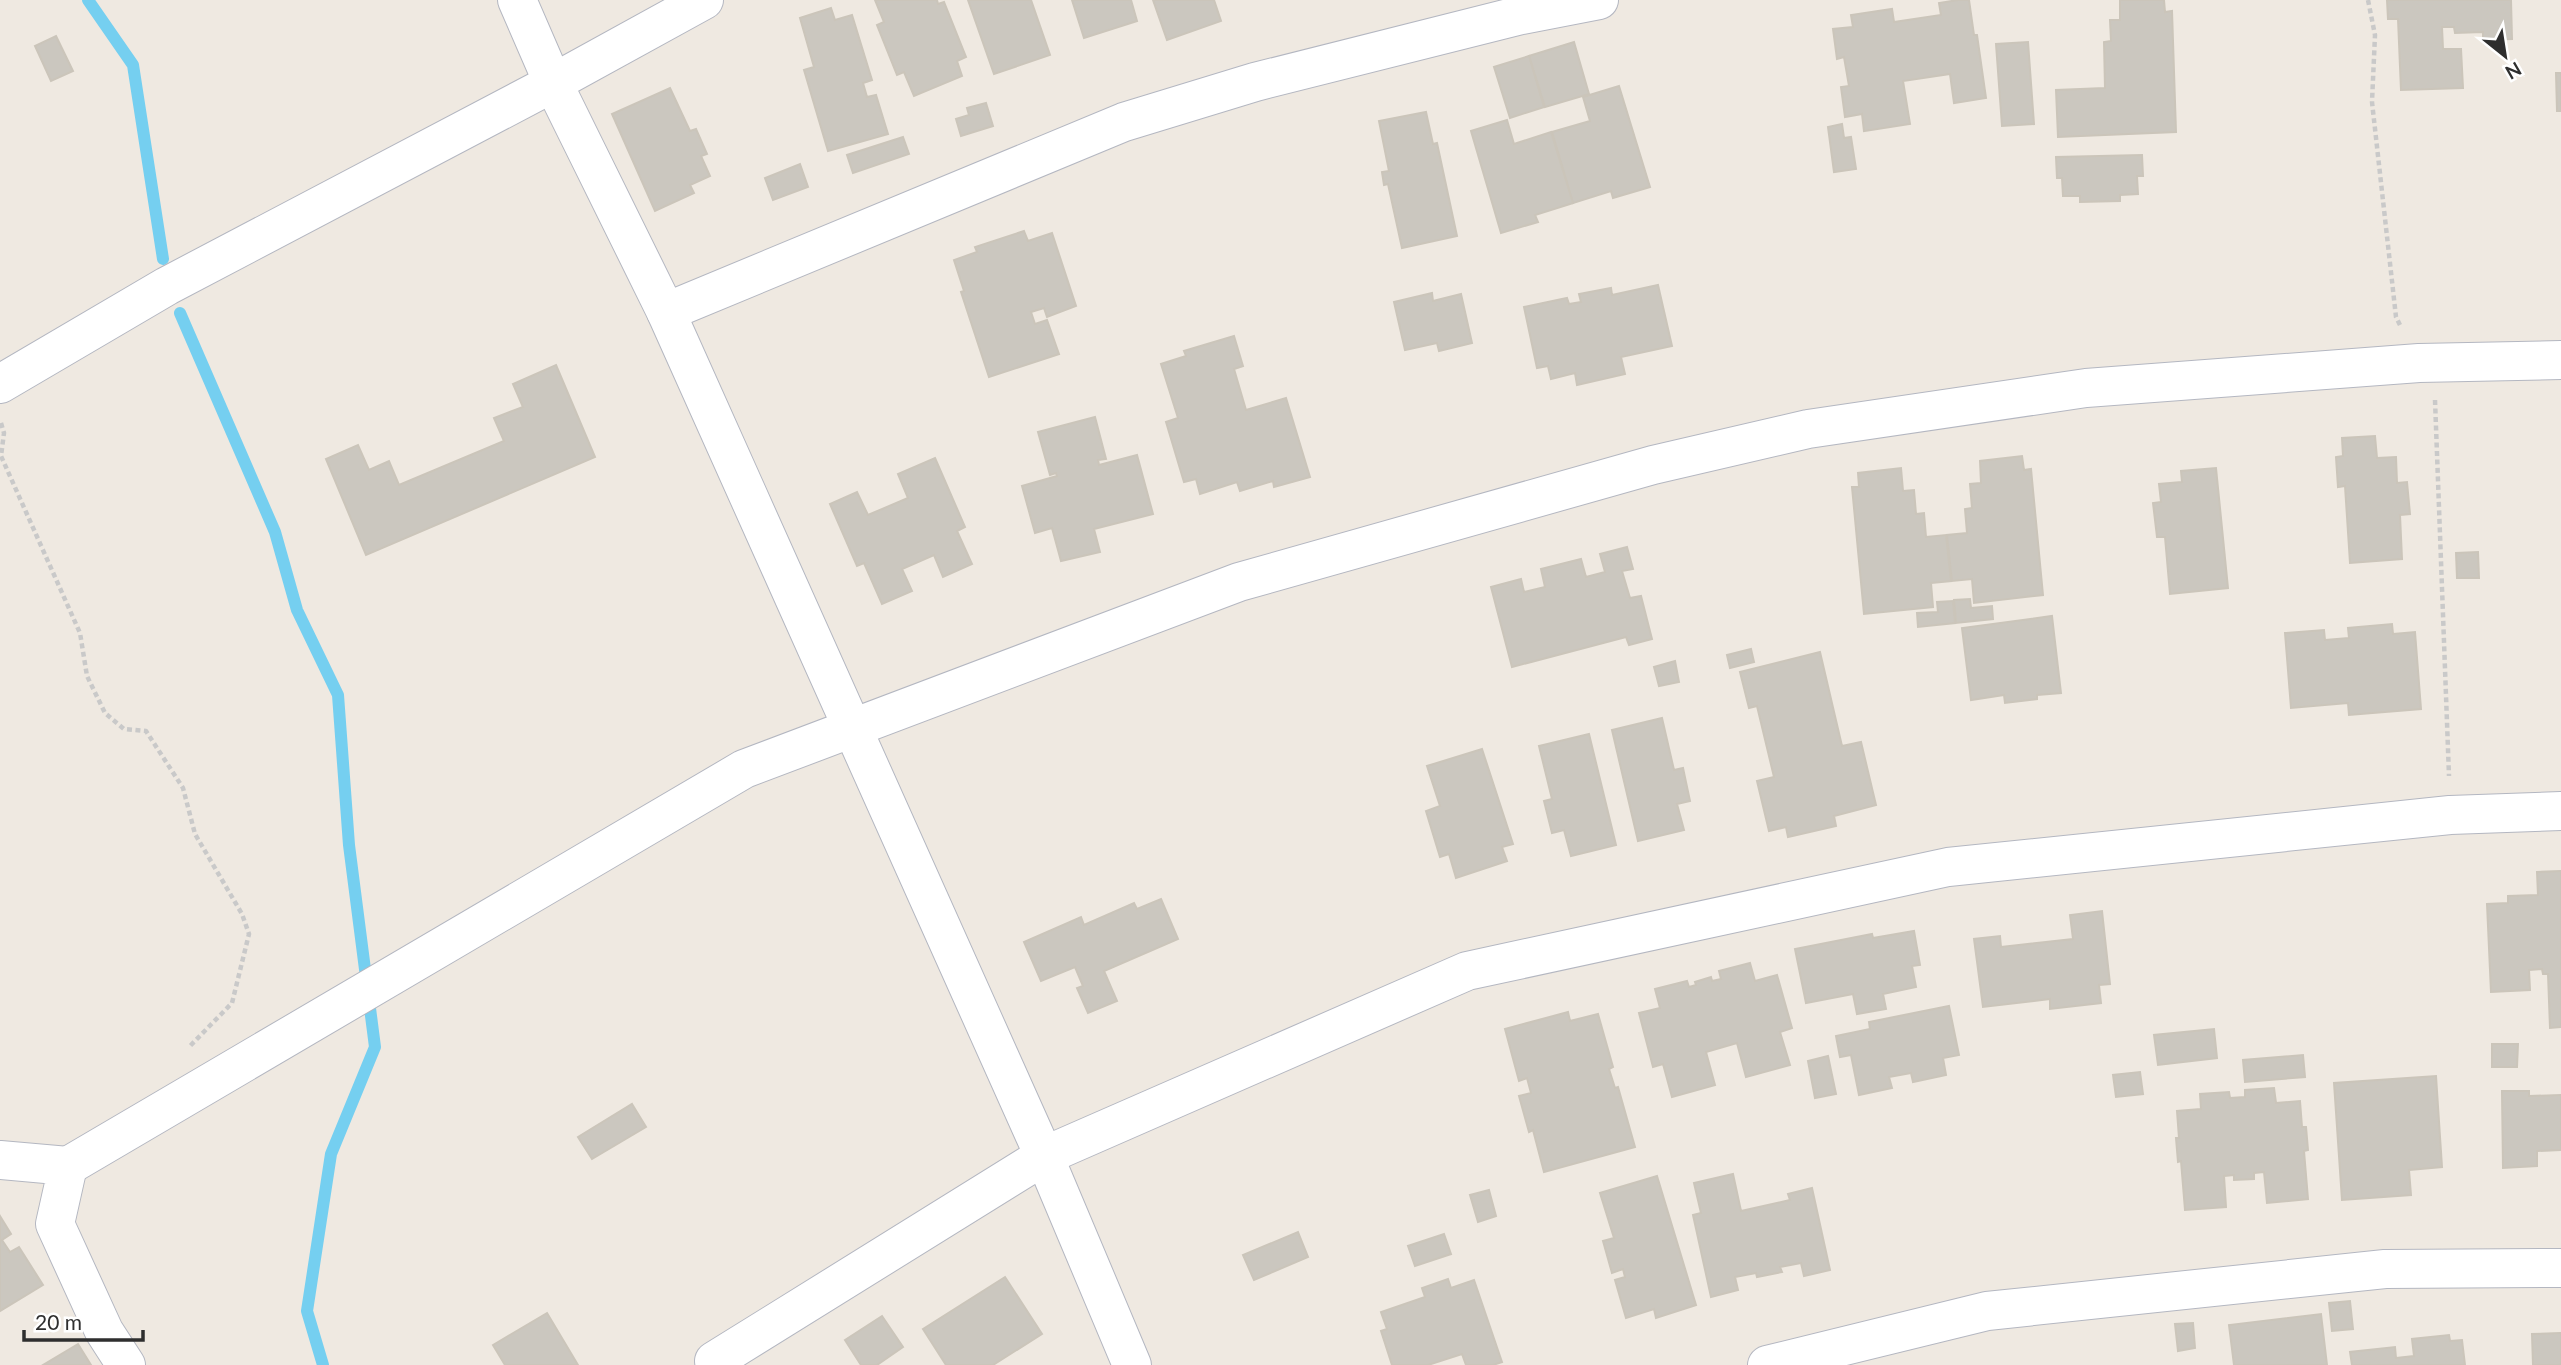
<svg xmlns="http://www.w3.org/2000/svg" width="2561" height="1365" font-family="Lato,sans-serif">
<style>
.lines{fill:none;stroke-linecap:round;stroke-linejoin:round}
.stream{stroke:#75cff0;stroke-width:12}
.building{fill:#cbc7bf;stroke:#cbc5ba;stroke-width:2}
.minor-casing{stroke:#b4b7c1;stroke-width:40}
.path{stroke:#c9c9c9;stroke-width:4.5;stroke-dasharray:5 3.5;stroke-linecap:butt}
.minor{stroke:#fff;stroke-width:38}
</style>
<rect width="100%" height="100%" fill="#efe9e1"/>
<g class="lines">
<g class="stream">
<path d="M88,0L133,65L163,259"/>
<path d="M180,313L275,532L297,610L338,695L349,845L375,1047L331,1154L307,1311L323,1365"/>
</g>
</g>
<g class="building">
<path d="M875,0H937L938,4L944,2L966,57L957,61L962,76L914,96L904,72L897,75L877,25L884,22Z"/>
<path d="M968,0H1031L1050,55L994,74Z"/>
<path d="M1072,0H1131L1137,21L1084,38Z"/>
<path d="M1153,0H1214L1221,21L1167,40Z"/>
<path d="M1958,0H1969L1974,35H1977L1986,98L1954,103L1950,74L1903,81L1910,124L1864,131L1862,114L1845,117L1841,87L1849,86L1844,57L1837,59L1833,29L1853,27L1851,15L1892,9L1894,22L1941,15L1939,3Z"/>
<path d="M2120,0H2164L2165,12L2172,11L2176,132L2058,137L2056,90L2105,88L2104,42L2111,41L2110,20H2120Z"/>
<path d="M2387,0H2511L2512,39L2483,40V32L2455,33L2454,27H2442L2443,49H2461L2463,88L2401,90L2398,19H2388Z"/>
<path d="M831,8L835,20L852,15L872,80L863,83L867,97L876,95L888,134L828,151L804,70L814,67L800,18Z"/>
<path d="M56,36L73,71L51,81L35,46Z"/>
<path d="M1574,42L1589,94L1545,107L1529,56Z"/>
<path d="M2028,42L2034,124L2002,126L1996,44Z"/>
<path d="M1529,56L1544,107L1510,118L1494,67Z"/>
<path d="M2556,73H2561V111H2557Z"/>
<path d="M1619,86L1650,187L1613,198L1611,191L1573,203L1552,132L1590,121L1583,97Z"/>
<path d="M670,88L690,131L696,129L707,154L701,156L710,176L690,185L694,193L655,211L612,114Z"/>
<path d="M986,103L993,126L961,136L956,119L969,115L967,108Z"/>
<path d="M1426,112L1433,144L1437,143L1457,236L1402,248L1388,184L1384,185L1382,172L1389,171L1379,121Z"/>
<path d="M1507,120L1514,144L1551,132L1573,203L1535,215L1538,222L1501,233L1471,131Z"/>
<path d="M1842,124L1844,138L1851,137L1856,169L1834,172L1828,127Z"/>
<path d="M903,137L909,154L853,173L847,155Z"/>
<path d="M2142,155L2143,176H2137L2138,194L2120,195V201L2080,202V196H2063L2062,178H2057L2056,157Z"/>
<path d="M800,164L808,187L773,200L765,178Z"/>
<path d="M1024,231L1028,241L1052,233L1076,306L1047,317L1044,308L1031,312L1035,324L1047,320L1059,354L989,377L961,292L964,291L954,260L977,252L975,247Z"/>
<path d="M1658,285L1672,346L1621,357L1625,374L1577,385L1575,373L1551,379L1548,366L1537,368L1524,307L1567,298L1569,304L1581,302L1579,294L1611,288L1612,295Z"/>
<path d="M1432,293L1433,301L1461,294L1472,343L1439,351L1437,343L1405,350L1394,302Z"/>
<path d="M1234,336L1243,366L1234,369L1246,410L1286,398L1310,477L1274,487L1273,481L1240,491L1237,482L1200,494L1196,479L1184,482L1166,422L1178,418L1161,364L1186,356L1184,351Z"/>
<path d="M556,365L595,457L366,555L326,459L358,445L369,470L389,461L399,485L504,441L494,418L523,407L513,384Z"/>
<path d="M1095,417L1106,459L1098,460L1099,465L1137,455L1153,514L1094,529L1100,552L1061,561L1052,528L1035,533L1022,486L1057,476L1056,473L1050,475L1038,432Z"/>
<path d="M2375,436L2377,458L2396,457L2397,483L2407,482L2410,514L2400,515L2402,559L2350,563L2345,486L2338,487L2336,457L2343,456L2342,438Z"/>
<path d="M2022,456L2024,470L2031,469L2043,595L1974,603L1972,579L1952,581L1947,535L1967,533L1965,509L1972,508L1970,484L1981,483L1980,461Z"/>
<path d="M935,458L965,527L957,531L972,564L943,577L934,555L902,569L912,591L882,604L864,563L857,566L830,504L857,492L868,515L908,498L898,474Z"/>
<path d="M1901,468L1903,491L1914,490L1916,514L1924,513L1926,537L1946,535L1951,581L1931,583L1933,607L1864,614L1852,487H1859L1858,473Z"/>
<path d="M2216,468L2228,588L2170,594L2165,537H2157L2153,503L2161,502L2159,484L2182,482L2181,471Z"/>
<path d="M1627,547L1633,569L1622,571L1630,598L1641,596L1652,639L1629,645L1626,637L1512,667L1491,587L1521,579L1524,592L1545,587L1541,569L1581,559L1586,577L1605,572L1600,554Z"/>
<path d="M2478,552L2479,578H2457L2456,553Z"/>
<path d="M1970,599L1971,608L1992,606L1993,619L1956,623L1954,600Z"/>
<path d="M1953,601L1955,623L1918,627L1917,613L1938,612L1937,602Z"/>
<path d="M2052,616L2061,693L2037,695V699L2005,703L2004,695L1971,700L1962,628Z"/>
<path d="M2392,624L2393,634L2415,632L2421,709L2349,715L2348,703L2291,708L2285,633L2324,630L2325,640L2349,638L2348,628Z"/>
<path d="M1751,649L1754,662L1730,668L1727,655Z"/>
<path d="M1820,652L1842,746L1861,742L1876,805L1834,816L1836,826L1788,837L1786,827L1769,831L1757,781L1774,777L1757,706L1749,708L1740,672Z"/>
<path d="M1675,661L1679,682L1659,686L1654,667Z"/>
<path d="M1662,718L1674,770L1683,768L1690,801L1677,804L1684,830L1638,841L1612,730Z"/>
<path d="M1589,734L1616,845L1571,856L1564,830L1552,833L1544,801L1552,799L1539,746Z"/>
<path d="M1482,749L1513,844L1502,847L1507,861L1456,878L1449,854L1440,857L1426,811L1440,806L1427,766Z"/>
<path d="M2561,871V1027L2550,1028L2548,974H2543L2542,969L2529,970L2530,990L2491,992L2487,904L2508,903V896L2538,895L2537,872Z"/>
<path d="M1161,899L1178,939L1104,971L1117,1001L1088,1013L1077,988L1083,986L1075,967L1041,981L1024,942L1081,917L1084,925L1134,903L1137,909Z"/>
<path d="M2102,911L2110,984L2099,985L2101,1003L2050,1009V999L1983,1007L1974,939L2000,936L2001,947L2073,939L2070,915Z"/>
<path d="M1914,931L1920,965L1912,966L1916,987L1883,994L1886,1009L1857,1014L1853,994L1806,1003L1795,949L1872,934L1873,938Z"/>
<path d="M1750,963L1755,981L1777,975L1792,1028L1780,1032L1790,1065L1746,1077L1737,1043L1706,1052L1715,1085L1672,1097L1663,1064L1653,1067L1639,1013L1660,1008L1655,989L1687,981L1689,987L1696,985L1695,982L1711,977L1712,981L1721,979L1719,971Z"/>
<path d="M1949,1006L1959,1055L1943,1058L1946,1075L1913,1082L1911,1073L1889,1077L1892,1088L1859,1095L1851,1055L1840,1057L1836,1036L1870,1029L1869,1022Z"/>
<path d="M1568,1012L1570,1021L1598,1014L1613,1067L1609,1069L1615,1088L1618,1087L1635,1147L1544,1172L1533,1130L1529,1132L1519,1096L1531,1093L1527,1078L1519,1081L1505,1029Z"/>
<path d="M2214,1029L2217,1058L2158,1065L2154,1035Z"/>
<path d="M2492,1044H2518L2517,1067H2492Z"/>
<path d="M2303,1055L2305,1077L2245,1082L2243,1060Z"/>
<path d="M1828,1056L1836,1094L1815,1098L1808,1061Z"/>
<path d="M2140,1072L2143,1094L2116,1097L2113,1075Z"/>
<path d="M2436,1076L2442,1167L2409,1170L2411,1195L2342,1200L2334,1083Z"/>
<path d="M2274,1088L2276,1103L2300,1101L2302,1127H2306L2308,1150L2304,1151L2308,1199L2267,1203L2264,1172L2254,1173V1179L2234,1180V1175L2224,1176L2226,1207L2185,1210L2181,1161L2178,1162L2176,1138H2179L2177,1111L2201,1109L2200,1094L2229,1092L2230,1098L2245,1097V1090Z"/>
<path d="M2502,1091H2529V1096L2561,1095V1150L2537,1151V1166L2503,1168Z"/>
<path d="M632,1104L646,1127L592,1159L578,1137Z"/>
<path d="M1733,1174L1741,1211L1790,1200L1788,1194L1812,1188L1830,1270L1804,1276L1801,1263L1780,1267L1782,1272L1757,1277L1756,1273L1735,1277L1738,1290L1711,1297L1693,1215L1701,1213L1694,1183Z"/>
<path d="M1657,1176L1696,1305L1656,1318L1654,1309L1626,1318L1615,1280L1625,1277L1623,1269L1612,1273L1603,1241L1614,1238L1600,1193Z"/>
<path d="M1489,1190L1496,1216L1478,1222L1470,1195Z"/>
<path d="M0,1216L11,1234L2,1240L10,1252L19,1247L43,1285L0,1311Z"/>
<path d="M1298,1232L1308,1257L1254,1280L1243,1255Z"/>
<path d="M1444,1234L1451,1254L1415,1266L1408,1246Z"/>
<path d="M1005,1277L1042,1334L993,1365H946L923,1329Z"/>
<path d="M1448,1279L1451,1288L1474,1280L1502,1362L1493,1365H1466L1462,1354L1428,1365H1392L1381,1331L1387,1329L1381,1312L1425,1297L1422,1288Z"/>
<path d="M2350,1301L2353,1329L2332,1331L2329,1303Z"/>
<path d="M547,1313L578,1365H505L493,1345Z"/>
<path d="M2321,1314L2327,1365H2234L2229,1325Z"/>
<path d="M882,1316L903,1347L877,1365H861L845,1340Z"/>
<path d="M2193,1323L2195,1348L2178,1351L2175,1324Z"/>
<path d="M2561,1333V1365H2533L2532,1334Z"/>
<path d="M2449,1335L2450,1341L2462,1340L2465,1365H2352L2350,1352L2395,1347L2396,1358L2414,1356L2412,1339Z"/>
<path d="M78,1344L91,1365H43Z"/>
</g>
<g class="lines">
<g class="minor-casing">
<g id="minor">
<path d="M517,0L553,83L666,312L1044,1156L1132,1365"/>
<path d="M666,312L1124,122L1255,82L1517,16L1599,0"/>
<path d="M0,384L167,286L553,83L704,0"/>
<path d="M0,1160L68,1166L55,1224L104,1331L126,1365"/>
<path d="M68,1166L744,769L1239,582L1653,465L1808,429L2086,388L2419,363L2561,360"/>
<path d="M714,1361L1044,1156L1467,971L1948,867L2450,815L2561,811"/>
<path d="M1767,1365L1987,1311L2385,1269L2561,1268"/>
</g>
</g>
<g class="path">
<path d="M2368,0L2375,35L2372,102L2396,317L2400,325"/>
<path d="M2435,400L2449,776"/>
<path d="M1,423L4,433L1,456L80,633L87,676L105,713L124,729L146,731L183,788L195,834L242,914L249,934L232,1003L190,1046"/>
</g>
<use href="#minor" class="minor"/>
</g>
<g transform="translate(2505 56) rotate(150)" stroke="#ffffff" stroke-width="5" paint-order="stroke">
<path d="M0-5L12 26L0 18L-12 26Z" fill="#2e2e2e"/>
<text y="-10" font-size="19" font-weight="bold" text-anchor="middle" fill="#2e2e2e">N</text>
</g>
<path d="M24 1330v10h119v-10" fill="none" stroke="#2e2e2e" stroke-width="3.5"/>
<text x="35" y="1330" font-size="21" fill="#2e2e2e" stroke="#ffffff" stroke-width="5" paint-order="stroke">20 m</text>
</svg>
